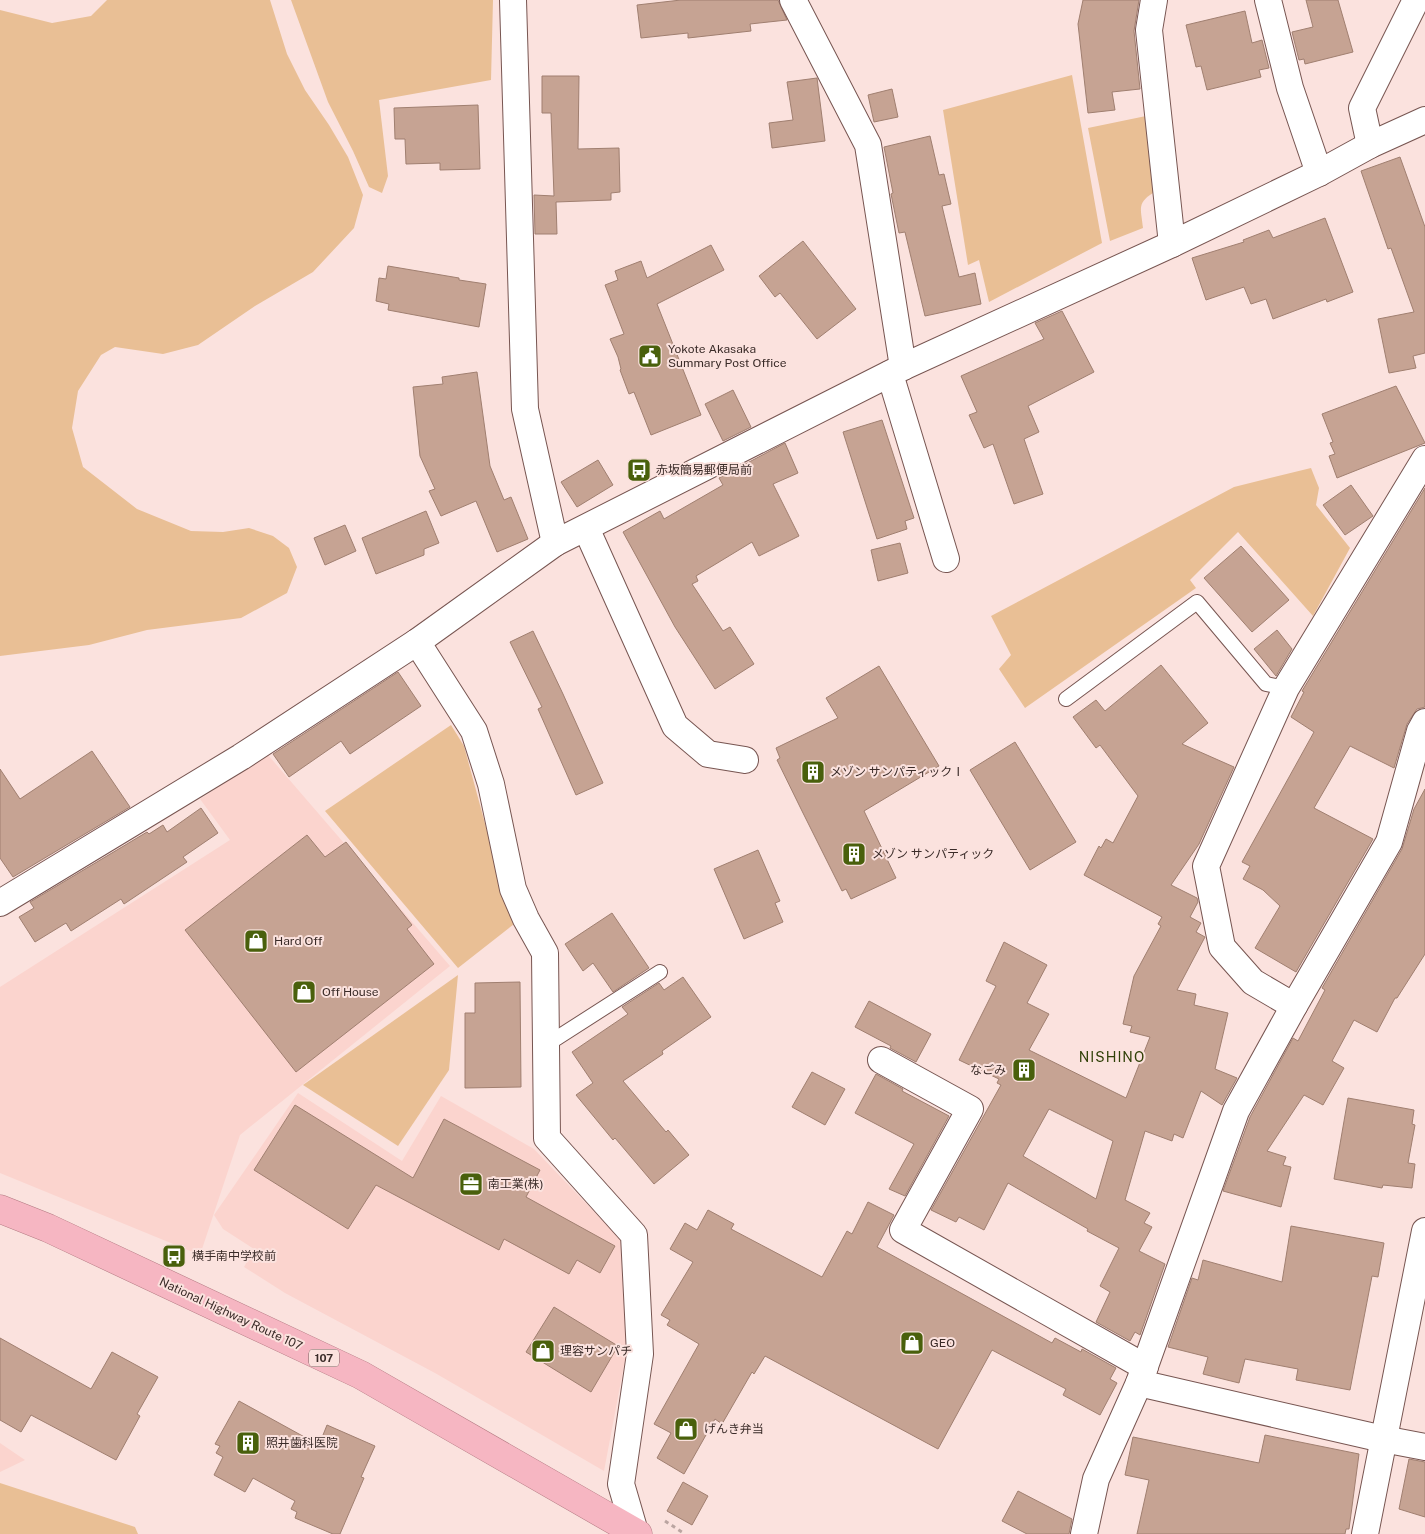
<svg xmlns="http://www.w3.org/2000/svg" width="1425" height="1534" font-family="'Public Sans','Noto Sans JP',sans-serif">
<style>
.built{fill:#fbd4ce}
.green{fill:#e9bf95}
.building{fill:#c6a393;stroke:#a07f70;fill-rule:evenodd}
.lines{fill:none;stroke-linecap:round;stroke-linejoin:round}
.service-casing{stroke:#775551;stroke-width:16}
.minor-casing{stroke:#775551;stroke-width:28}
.trunk-casing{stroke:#b37a82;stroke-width:29}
.path{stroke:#bba5a1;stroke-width:3;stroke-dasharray:4 4;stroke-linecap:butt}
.service{stroke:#fff;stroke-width:14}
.minor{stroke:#fff;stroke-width:26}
.trunk{stroke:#f6b6c2;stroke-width:28}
.labels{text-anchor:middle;stroke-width:4;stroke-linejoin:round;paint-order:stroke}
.shield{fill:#fbe2de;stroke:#74625f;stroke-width:1}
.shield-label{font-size:11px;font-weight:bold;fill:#3a2b28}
.poi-label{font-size:12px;fill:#3a2b28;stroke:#fbe2de;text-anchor:start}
.street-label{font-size:12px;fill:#3a2b28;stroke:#fbe2de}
.neighbourhood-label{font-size:14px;letter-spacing:1px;fill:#2f3f06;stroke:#fbe2de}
</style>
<rect width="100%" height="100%" fill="#fbe2de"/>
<g class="built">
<path d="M268,755L450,966L240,1135L200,1255L0,1173V987L230,840L200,799Z"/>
<path d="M298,1093L402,1161L441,1096L534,1149L623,1242L628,1344L604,1471L435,1373L285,1293L244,1267L254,1249L223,1229L214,1215Z"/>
<path d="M0,1443L25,1460L0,1472Z"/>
</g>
<g class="green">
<path d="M107,0H270L287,54L305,90L329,125L348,157L363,195L354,228L313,272L255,306L198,345L163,354L115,347L101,355L78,391L72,428L83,467L137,509L191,531L223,532L249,528L273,536L289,548L297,567L287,593L241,618L147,630L89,645L0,656V10L52,23L91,16Z"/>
<path d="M291,0H493L491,80L379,100L388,176L382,193L369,187L353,151L328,102Z"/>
<path d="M1072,75L1102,243L989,302L979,260L968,265L943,110Z"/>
<path d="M1146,116L1156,191C1136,203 1141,207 1143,228L1110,241L1088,128Z"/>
<path d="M1311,468L1319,488L1316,505L1350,548L1313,616L1238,532L1190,580L1196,588L1025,708L999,669L1011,655L991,616L1234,487Z"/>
<path d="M451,725L464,746L496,864L514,924L458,968L325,811Z"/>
<path d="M458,975L449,1070L398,1146L303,1085Z"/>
<path d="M0,1483L135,1527L138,1534H0Z"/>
</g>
<g class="building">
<path d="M681,0H778L787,20L750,24L751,31L688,38V33L641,38L637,5Z"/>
<path d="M1083,0H1139L1134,31L1140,89L1112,92L1115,110L1088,113L1078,24Z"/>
<path d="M1306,0H1338L1353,52L1305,64L1304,59L1299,60L1292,32L1313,27Z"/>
<path d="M1245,11L1252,43L1262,40L1269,68L1259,70L1261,77L1207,90L1201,66L1196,67L1186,25Z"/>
<path d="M542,76H579L578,149L619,148L620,192L611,193V200L556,202L557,234H535L534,195L554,196L551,113H542Z"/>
<path d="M817,78L825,141L772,148L769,123L793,120L787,82Z"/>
<path d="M892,89L898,117L874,122L868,95Z"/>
<path d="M478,105L480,169L440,170V163L406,164L405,139H395L394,108Z"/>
<path d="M930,136L939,175L944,174L951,204L942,206L959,277L975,273L981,304L925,316L905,232L899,233L891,194L893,193L884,147Z"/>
<path d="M1400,157L1425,227V353L1413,356L1416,368L1389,373L1378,319L1414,312L1391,248L1388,249L1361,171Z"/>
<path d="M1325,218L1353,292L1327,302L1326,299L1273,319L1266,299L1251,304L1244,287L1206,300L1192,258L1244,242L1243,240L1269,230L1273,238Z"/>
<path d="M803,241L856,309L817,339L780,293L775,297L759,276Z"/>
<path d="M711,245L724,270L657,304L701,415L651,435L634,392L629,394L620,370L621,369L618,357L610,339L624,334L605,285L618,280L615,271L641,261L647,278Z"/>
<path d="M388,266L459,278V280L486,284L479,327L388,310L389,304L376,301L379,278L386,279Z"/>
<path d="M1062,311L1094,372L1028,406L1039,432L1024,439L1043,494L1014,504L993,444L984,448L969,415L977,412L961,376L1044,339L1035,323Z"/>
<path d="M477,372L490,466L504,500L511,497L528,539L497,552L476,501L441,516L429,491L435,489L420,456L413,387L443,384L442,377Z"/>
<path d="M1396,386L1425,443L1337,478L1329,456L1335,454L1330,443L1333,442L1322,414Z"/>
<path d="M733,390L751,427L723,441L705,404Z"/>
<path d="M882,420L914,518L905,521L907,529L877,539L843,432Z"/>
<path d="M785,443L798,473L773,484L799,536L759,556L752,542L696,576L698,581L692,584L723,631L730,627L754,664L715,689L675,627L623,532L660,511L664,519L723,485L719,478Z"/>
<path d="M598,460L613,485L577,507L561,482Z"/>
<path d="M1351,485L1373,516L1345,535L1323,505Z"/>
<path d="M1425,488V707L1417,709L1407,724L1394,768L1350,746L1314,808L1373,839L1296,972L1255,948L1280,906L1263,890L1243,879L1250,866L1242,862L1314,732L1291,717L1304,692L1302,691Z"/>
<path d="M426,511L439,543L424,549V555L376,574L362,538Z"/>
<path d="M345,525L356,551L325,565L314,538Z"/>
<path d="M900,543L908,573L878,581L871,550Z"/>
<path d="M1241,546L1289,600L1252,632L1204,578Z"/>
<path d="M1277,630L1292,649L1276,676L1254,649Z"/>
<path d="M533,631L563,694L603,783L576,795L538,709L542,707L510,642Z"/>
<path d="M1161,665L1208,723L1182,744L1234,767L1199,844L1171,885L1197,898L1198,902L1190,917L1201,923L1196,932L1205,937L1177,990L1196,994L1194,1005L1228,1013L1215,1069L1237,1078L1222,1105L1201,1091L1183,1138L1174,1134L1172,1141L1145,1131L1125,1200L1150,1213L1144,1223L1152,1227L1139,1251L1165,1264L1140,1335L1135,1332L1130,1341L1096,1322L1110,1292L1100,1286L1119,1248L1087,1231L1088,1229L1008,1183L984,1230L959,1217L956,1222L931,1210L1001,1085L997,1083L999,1079L959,1060L996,986L986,981L1004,942L1047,965L1027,1003L1049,1014L1029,1050L1126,1098L1150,1037L1130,1032L1132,1026L1123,1024L1134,976L1161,926L1158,924L1162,917L1084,875L1099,846L1101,848L1106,839L1113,843L1138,796L1100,745L1096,748L1073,717L1096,700L1105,711ZM1049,1109L1113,1141L1096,1199L1023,1156Z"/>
<path d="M879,666L939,766L864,811L896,878L851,899L846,889L842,891L802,811L777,760L780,758L776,748L838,718L826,698Z"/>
<path d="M398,672L421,706L350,754L341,741L289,777L273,754Z"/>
<path d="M1015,742L1076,842L1030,870L970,770Z"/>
<path d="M92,751L130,807L13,877L0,858V769L20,799Z"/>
<path d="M1425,789V954L1397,998H1395L1377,1032L1354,1020L1332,1061L1344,1068L1323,1105L1304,1095L1267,1151L1286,1157L1283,1165L1291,1167L1281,1207L1223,1191L1250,1117L1293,1038L1298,1041L1325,990L1322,988L1402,849L1414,809Z"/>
<path d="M201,808L218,833L183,857L187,862L124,904L121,899L71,931L66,923L35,942L19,917L34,908L30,902L147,832L149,834L163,825L167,832Z"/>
<path d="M307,835L325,857L346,842L412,925L407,929L434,964L296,1072L185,930Z"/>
<path d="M758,850L780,901L775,903L783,922L744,939L714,869Z"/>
<path d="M612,913L649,968L613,992L593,963L583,971L565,944Z"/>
<path d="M683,977L711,1017L662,1051L663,1054L623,1081L666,1132L668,1130L689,1155L654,1184L615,1138L613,1140L576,1095L593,1083L572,1052L628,1014L622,1007L659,983L664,990Z"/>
<path d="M520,982L521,1087L465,1088V1013H475V983Z"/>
<path d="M869,1001L931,1034L916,1062L890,1048L891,1046L855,1027Z"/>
<path d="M812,1072L845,1089L825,1125L792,1107Z"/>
<path d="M876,1074L903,1089L902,1091L949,1116L905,1196L889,1189L914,1144L855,1113Z"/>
<path d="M1348,1098L1414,1110L1412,1124L1415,1125L1408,1163L1415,1164L1412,1188L1383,1185L1382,1188L1334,1179Z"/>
<path d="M295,1105L413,1178L444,1119L540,1170L526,1197L615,1246L600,1273L577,1260L569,1274L504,1239L499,1250L376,1185L348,1229L254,1170Z"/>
<path d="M868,1202L894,1215L877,1247L1052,1343L1055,1338L1081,1352L1082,1349L1116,1368L1110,1379L1117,1383L1100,1415L1063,1395L1066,1389L992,1350L938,1449L765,1356L754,1374L752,1372L722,1424L715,1419L684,1474L657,1458L671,1433L654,1424L699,1344L667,1325L670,1320L661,1315L693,1262L670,1249L685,1223L697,1230L708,1210L734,1224L731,1229L822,1277L847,1231L852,1234Z"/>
<path d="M1291,1226L1384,1243L1378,1277L1372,1276L1350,1390L1296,1380L1298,1369L1245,1359L1239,1383L1203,1374L1208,1357L1168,1347L1192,1278L1198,1280L1203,1260L1282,1282Z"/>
<path d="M554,1307L618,1346L591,1392L526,1352Z"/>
<path d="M0,1338L91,1389L112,1352L158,1377L137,1414L140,1416L116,1460L31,1415L21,1432L0,1420Z"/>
<path d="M239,1401L319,1445L327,1425L375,1446L361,1477L364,1478L340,1534H333L295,1518L297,1512L291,1509L295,1501L253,1478L245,1492L214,1475L223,1457L216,1453L220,1446L215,1444Z"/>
<path d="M1265,1435L1359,1454L1349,1529H1346L1345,1534H1137L1149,1480L1125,1475L1133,1437L1259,1463Z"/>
<path d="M1409,1459L1425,1462V1517L1399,1509Z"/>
<path d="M683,1482L708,1496L692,1525L667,1511Z"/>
<path d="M1018,1491L1072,1519L1069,1534H1027L1002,1521Z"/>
</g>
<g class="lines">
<g class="service-casing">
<g id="service">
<path d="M1066,699L1197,602L1266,684L1286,688"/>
<path d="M546,1045L660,972"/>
</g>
</g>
<g class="minor-casing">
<g id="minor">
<path d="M513,0L525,409L555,543"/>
<path d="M793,0L868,145L903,367"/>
<path d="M1154,0L1149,30L1172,244"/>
<path d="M1268,0L1290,88L1319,173"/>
<path d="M1370,145L1362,108L1416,0"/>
<path d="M890,374L946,559"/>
<path d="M586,528L675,726L708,754L745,760"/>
<path d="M417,642L474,731L491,784L513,889L526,919L545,953L547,1138L634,1235L640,1354L621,1484L635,1532L634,1534"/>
<path d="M0,903L241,757L417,642L555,543L903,367L1172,244L1319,173L1370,145L1425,120"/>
<path d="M1294,1006L1253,982L1222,947L1206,866L1286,688L1425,459"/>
<path d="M881,1060L970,1109L903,1230L1145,1367"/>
<path d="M1139,1383L1383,1439L1425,1447"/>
<path d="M1084,1534L1096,1479L1139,1383L1236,1111L1294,1006L1389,842L1420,731L1425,722"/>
<path d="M1365,1534L1425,1231"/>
</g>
</g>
<g class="trunk-casing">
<path id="trunk" d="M0,1209L48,1228L361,1375L638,1534"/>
</g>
<path class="path" d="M665,1521L685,1534"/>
<use href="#service" class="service"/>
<use href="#minor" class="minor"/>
<use href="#trunk" class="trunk"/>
</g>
<defs>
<g id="civic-square" transform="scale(1.25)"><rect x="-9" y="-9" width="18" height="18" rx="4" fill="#49600c" stroke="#fbe2de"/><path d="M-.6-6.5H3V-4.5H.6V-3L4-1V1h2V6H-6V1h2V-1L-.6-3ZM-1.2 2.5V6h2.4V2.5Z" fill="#fff"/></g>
<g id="bus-square" transform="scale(1.25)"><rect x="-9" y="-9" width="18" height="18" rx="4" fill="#49600c" stroke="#fbe2de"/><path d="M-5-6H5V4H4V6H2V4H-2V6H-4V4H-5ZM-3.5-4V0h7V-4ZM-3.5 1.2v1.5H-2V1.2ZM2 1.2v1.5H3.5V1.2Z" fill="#fff"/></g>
<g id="building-square" transform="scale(1.25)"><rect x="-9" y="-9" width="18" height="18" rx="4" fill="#49600c" stroke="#fbe2de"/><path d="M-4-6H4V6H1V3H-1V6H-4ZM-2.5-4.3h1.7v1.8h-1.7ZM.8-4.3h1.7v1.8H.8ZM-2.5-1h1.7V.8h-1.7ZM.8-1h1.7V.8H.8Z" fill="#fff"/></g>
<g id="shop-square" transform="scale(1.25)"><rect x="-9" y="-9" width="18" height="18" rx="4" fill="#49600c" stroke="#fbe2de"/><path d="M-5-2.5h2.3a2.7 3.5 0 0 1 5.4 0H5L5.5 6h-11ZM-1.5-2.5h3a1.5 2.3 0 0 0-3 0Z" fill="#fff"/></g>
<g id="office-square" transform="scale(1.25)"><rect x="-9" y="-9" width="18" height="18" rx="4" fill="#49600c" stroke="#fbe2de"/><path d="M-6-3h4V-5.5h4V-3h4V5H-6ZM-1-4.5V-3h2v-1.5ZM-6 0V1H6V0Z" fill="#fff"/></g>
</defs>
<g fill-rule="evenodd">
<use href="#civic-square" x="650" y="356"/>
<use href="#bus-square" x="639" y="470"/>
<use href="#building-square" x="813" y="772"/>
<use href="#building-square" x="854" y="854"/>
<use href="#shop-square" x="256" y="941"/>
<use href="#shop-square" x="304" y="992"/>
<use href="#building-square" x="1024" y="1070"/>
<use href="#office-square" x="471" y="1184"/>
<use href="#bus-square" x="174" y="1256"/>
<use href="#shop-square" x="912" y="1343"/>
<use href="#shop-square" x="543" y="1351"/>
<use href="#shop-square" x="686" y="1429"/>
<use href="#building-square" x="248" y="1443"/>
</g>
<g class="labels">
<rect class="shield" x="309" y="1349.5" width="30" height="17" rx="4"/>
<g class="shield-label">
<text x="324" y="1362">107</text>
</g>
<g class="poi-label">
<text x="668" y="353">Yokote Akasaka<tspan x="668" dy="14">Summary Post Office</tspan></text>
<text x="656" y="474">赤坂簡易郵便局前</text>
<text x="830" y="776">メゾン サンパティックⅠ</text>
<text x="872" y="858">メゾン サンパティック</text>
<text x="274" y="945">Hard Off</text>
<text x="322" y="996">Off House</text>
<text x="1006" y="1074" text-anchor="end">なごみ</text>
<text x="488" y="1188">南工業(株)</text>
<text x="192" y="1260">横手南中学校前</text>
<text x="930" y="1347">GEO</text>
<text x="560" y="1355">理容サンパチ</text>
<text x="704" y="1433">げんき弁当</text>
<text x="266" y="1447">照井歯科医院</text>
</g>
<g class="street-label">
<text transform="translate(231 1314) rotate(25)" y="4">National Highway Route 107</text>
</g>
<g class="neighbourhood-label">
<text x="1112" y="1062">NISHINO</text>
</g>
</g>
</svg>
